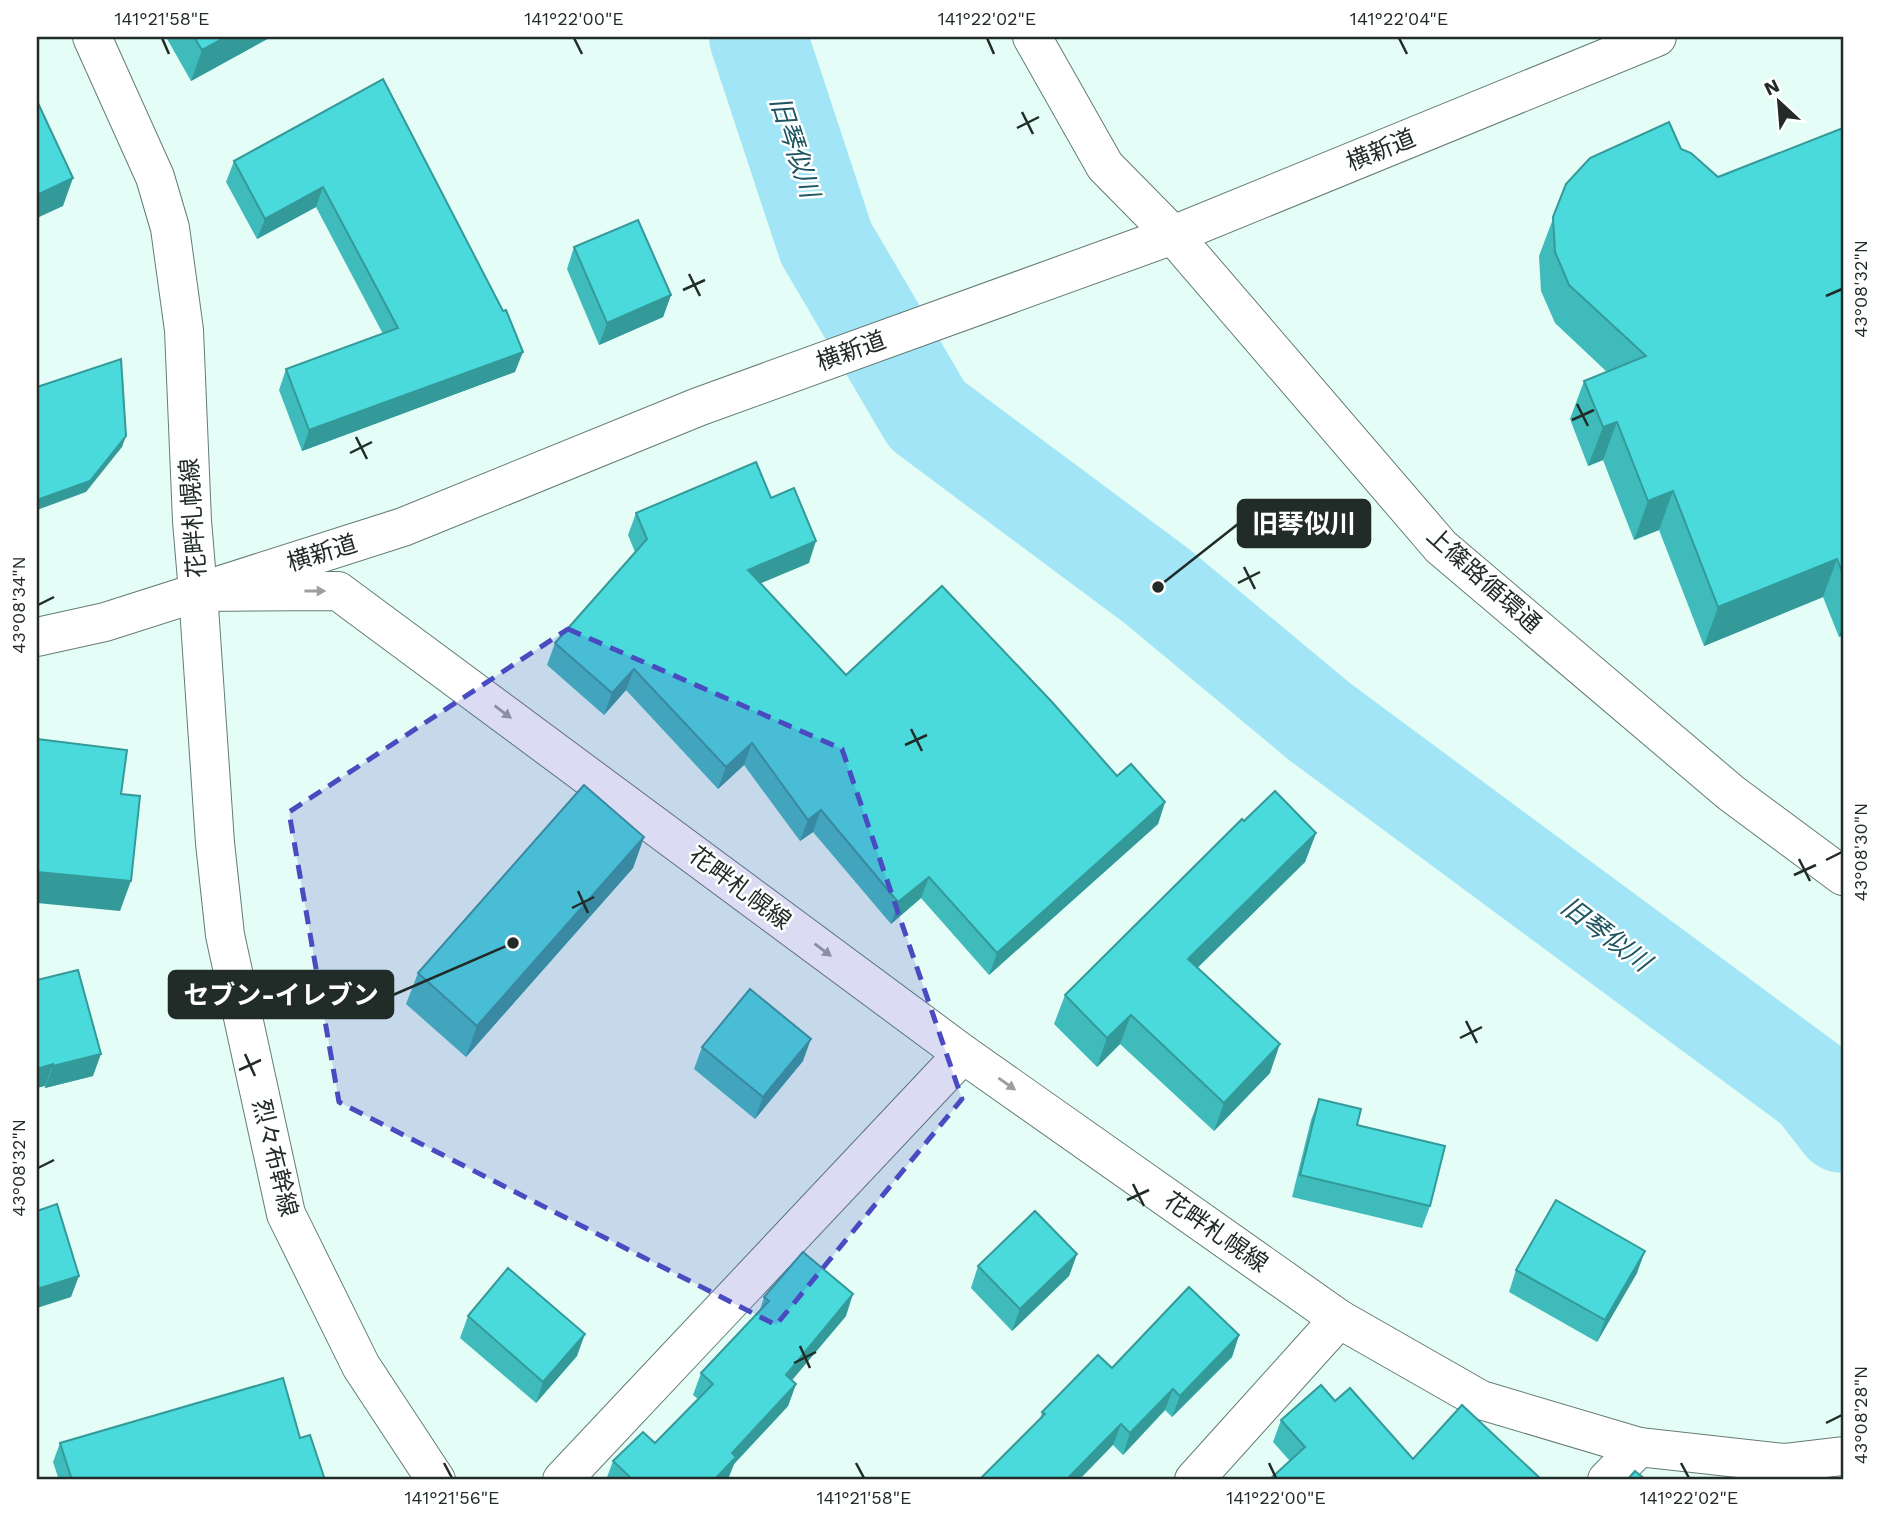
<svg xmlns="http://www.w3.org/2000/svg" width="1880" height="1517" font-family="'Work Sans','Noto Sans JP',sans-serif">
<style>
.lines{fill:none;stroke-linecap:round;stroke-linejoin:round}
.river{stroke:#a2e5f7;stroke-width:98}
.minor-casing{stroke:#657c75;stroke-width:40}
.tertiary-casing{stroke:#657c75;stroke-width:40}
.secondary-casing{stroke:#657c75;stroke-width:40}
.minor{stroke:#fff;stroke-width:38}
.tertiary{stroke:#fff;stroke-width:38}
.secondary{stroke:#fff;stroke-width:38}
.wall{fill:#40bbbc}
.shaded-wall{fill:#349999}
.building{fill:#4adadb;stroke:#349999;stroke-width:2}
.oneway{fill:#9ba09e}
.marked{fill:#4a4bc1;fill-opacity:0.2;stroke:#4a4bc1;stroke-width:5;stroke-dasharray:14 9;stroke-linejoin:round}
.ticks{fill:none;stroke:#212b28;stroke-width:2.5}
.labels{text-anchor:middle;stroke-width:5;stroke-linejoin:round;paint-order:stroke}
.street-label{font-size:24px;fill:#212b28;stroke:#fff}
.water-label{font-size:26px;font-style:italic;fill:#1f5662;stroke:#fff}
.leader{fill:none;stroke:#212b28;stroke-width:2.5}
.callout-dot{fill:#212b28;stroke:#fff;stroke-width:2.5}
.callout{fill:#212b28;stroke:#212b28;stroke-width:2.5}
.callout-label{font-size:26px;text-anchor:middle;font-weight:bold;fill:#fff}
.neatline{fill:none;stroke:#212b28;stroke-width:2.5}
.ticks-label{font-size:18px;text-anchor:middle;fill:#212b28}
</style>
<rect width="100%" height="100%" fill="#e4fdf6"/>
<g class="lines">
<path class="river" d="M758,37L826,243L927,415L1158,587L1320,722L1815,1088L1843,1124"/>
<g class="minor-casing">
<g id="minor">
<path d="M1032,37L1105,166L1173,235"/>
<path d="M562,1480L963,1054"/>
<path d="M1194,1480L1339,1319"/>
<path d="M1607,1480L1639,1447"/>
</g>
</g>
<g class="tertiary-casing">
<g id="tertiary">
<path d="M1173,235L1441,547L1731,793L1843,876"/>
<path d="M198,592L215,843L225,935L286,1214L361,1366L436,1480"/>
<path d="M37,637L105,622L403,527L698,407L1173,235L1657,37"/>
</g>
</g>
<g class="secondary-casing">
<path id="secondary" d="M92,37L155,177L170,228L184,330L192,521L198,592L338,591L963,1054L1339,1319L1481,1400L1639,1447L1784,1463L1843,1456"/>
</g>
<use href="#minor" class="minor"/>
<use href="#tertiary" class="tertiary"/>
<use href="#secondary" class="secondary"/>
</g>
<g class="wall">
<path d="M166,37H271L191,81Z"/>
<path d="M383,79L515,372L302,451L279,390L286,369L383,334L316,207L257,239L226,182L234,161Z"/>
<path d="M1843,128V635L1839,637L1823,597L1704,646L1659,530L1634,540L1603,460L1588,466L1570,419L1584,381L1607,372L1555,323L1541,291L1539,256L1566,184L1681,149L1718,177Z"/>
<path d="M574,247L671,295L663,317L599,345L567,269Z"/>
<path d="M771,498L809,563L760,583L846,675L1117,776L1165,802L1158,824L989,975L921,898L891,924L813,832L800,841L744,765L718,789L626,690L604,715L547,665L555,643L635,552L628,535L636,513Z"/>
<path d="M1244,821L1316,833L1305,862L1198,967L1270,1073L1214,1131L1120,1044L1097,1067L1054,1024L1065,995Z"/>
<path d="M644,837L633,868L466,1057L406,1004L418,973Z"/>
<path d="M37,980L93,1076L45,1088Z"/>
<path d="M702,1047L803,1061L755,1119L694,1069Z"/>
<path d="M1319,1099L1430,1206L1422,1228L1292,1197L1311,1120Z"/>
<path d="M1077,1254L1069,1276L1012,1331L971,1288L978,1266Z"/>
<path d="M1516,1270L1637,1273L1597,1342L1509,1292Z"/>
<path d="M764,1297L846,1316L791,1380L796,1384L788,1406L734,1464L728,1479L727,1480H606L613,1461L655,1443L698,1399L693,1395L701,1373L760,1310Z"/>
<path d="M468,1316L577,1356L536,1403L460,1338Z"/>
<path d="M1239,1335L1232,1357L1172,1417L1165,1410L1123,1455L1113,1445L1040,1419L1042,1412L1112,1368Z"/>
<path d="M1335,1401L1413,1459L1290,1461L1273,1442L1281,1420Z"/>
<path d="M300,1438L325,1480H59L53,1462L60,1443Z"/>
</g>
<g class="shaded-wall">
<path d="M226,37H271L191,81L202,50Z"/>
<path d="M73,178L63,206L37,218V195Z"/>
<path d="M323,187L316,207L257,239L265,219Z"/>
<path d="M671,295L663,317L599,345L607,323Z"/>
<path d="M523,352L515,372L302,451L309,430Z"/>
<path d="M1617,422L1603,460L1588,466L1603,427Z"/>
<path d="M126,436L122,447L86,492L37,510V500Z"/>
<path d="M1673,491L1659,530L1634,540L1648,501Z"/>
<path d="M816,541L809,563L740,592L748,570Z"/>
<path d="M1837,559L1823,597L1704,646L1718,607Z"/>
<path d="M1843,625V635L1839,637Z"/>
<path d="M634,669L626,690L604,715L612,693Z"/>
<path d="M752,743L744,765L718,789L726,767Z"/>
<path d="M1165,802L1158,824L989,975L997,953Z"/>
<path d="M821,810L813,832L800,841L808,820Z"/>
<path d="M1316,833L1305,862L1178,987L1188,959Z"/>
<path d="M644,837L633,868L466,1057L477,1026Z"/>
<path d="M37,872L131,881L120,911L37,903Z"/>
<path d="M929,877L921,898L891,924L898,902Z"/>
<path d="M1131,1015L1120,1044L1097,1067L1107,1038Z"/>
<path d="M811,1039L803,1061L755,1119L763,1097Z"/>
<path d="M1280,1044L1270,1073L1214,1131L1224,1103Z"/>
<path d="M101,1054L93,1076L45,1088L53,1066Z"/>
<path d="M53,1064L45,1086L37,1088V1069Z"/>
<path d="M1645,1251L1637,1273L1597,1342L1605,1320Z"/>
<path d="M1077,1254L1069,1276L1012,1331L1020,1309Z"/>
<path d="M79,1276L71,1297L37,1308V1289Z"/>
<path d="M853,1294L846,1316L778,1397L786,1375Z"/>
<path d="M585,1334L577,1356L536,1403L543,1382Z"/>
<path d="M1239,1335L1232,1357L1172,1417L1180,1396Z"/>
<path d="M796,1384L788,1406L734,1464L728,1479L727,1480H714L732,1453Z"/>
<path d="M1173,1389L1165,1410L1123,1455L1130,1433Z"/>
<path d="M1121,1424L1113,1445L1079,1480H1066Z"/>
</g>
<g class="building">
<path d="M194,37H226L202,50Z"/>
<path d="M383,79L503,311L506,310L523,352L309,430L286,369L398,328L323,187L265,219L234,161Z"/>
<path d="M37,101L73,178L37,195Z"/>
<path d="M1669,122L1681,149L1691,153L1718,177L1843,128V574L1837,559L1718,607L1673,491L1648,501L1617,422L1603,427L1584,381L1646,356L1569,285L1555,252L1553,217L1566,184L1590,158Z"/>
<path d="M638,220L671,295L607,323L574,247Z"/>
<path d="M121,359L126,436L90,481L37,500V387Z"/>
<path d="M756,462L771,498L794,488L816,541L748,570L846,675L942,586L1052,702L1117,776L1131,764L1165,802L997,953L929,877L898,902L821,810L808,820L752,743L726,767L634,669L612,693L555,643L647,539L636,513Z"/>
<path d="M37,739L127,750L121,794L140,796L131,881L37,872Z"/>
<path d="M584,785L644,837L477,1026L418,973Z"/>
<path d="M1275,791L1316,833L1188,959L1280,1044L1224,1103L1131,1015L1107,1038L1065,995L1242,819L1244,821Z"/>
<path d="M78,970L101,1054L53,1066V1064L37,1069V980Z"/>
<path d="M750,989L811,1039L763,1097L702,1047Z"/>
<path d="M1319,1099L1361,1109L1357,1125L1445,1146L1430,1206L1300,1175Z"/>
<path d="M1556,1200L1645,1251L1605,1320L1516,1270Z"/>
<path d="M57,1204L79,1276L37,1289V1211Z"/>
<path d="M1035,1211L1077,1254L1020,1309L978,1266Z"/>
<path d="M803,1252L853,1294L786,1375L796,1384L732,1453L736,1457L714,1480H633L613,1461L643,1432L655,1443L713,1384L701,1373L769,1301L764,1297Z"/>
<path d="M508,1268L585,1334L543,1382L468,1316Z"/>
<path d="M1189,1287L1239,1335L1180,1396L1173,1389L1130,1433L1121,1424L1066,1480H979L1045,1414L1042,1412L1098,1355L1112,1368Z"/>
<path d="M283,1378L300,1438L310,1435L325,1480H72L60,1443Z"/>
<path d="M1321,1385L1335,1401L1350,1388L1413,1459L1462,1405L1542,1480H1269L1305,1447L1281,1420Z"/>
<path d="M1635,1471L1646,1480H1627Z"/>
</g>
<defs><path id="oneway-solid" d="M-6-.8H1V-3.2L6.5 0L1 3.2V.8H-6Z" transform="scale(1.75)"/></defs>
<g class="oneway">
<use href="#oneway-solid" transform="translate(315 591)"/>
<use href="#oneway-solid" transform="translate(503 712) rotate(37)"/>
<use href="#oneway-solid" transform="translate(823 950) rotate(37)"/>
<use href="#oneway-solid" transform="translate(1007 1084) rotate(35)"/>
</g>
<path class="marked" d="M568,629L842,749L962,1099L776,1325L339,1102L289,812Z"/>
<path class="ticks" d="M162,38L169,54M574,38L582,54M987,38L994,54M1399,38L1407,54M1022,112L1033,134M1017,128L1039,117M689,274L700,296M683,290L705,280M1826,296L1842,289M1577,404L1588,426M1572,420L1594,410M356,437L367,459M350,453L372,442M1244,567L1255,589M1238,583L1260,572M38,605L54,597M911,729L922,751M905,745L927,735M1799,859L1810,881M1826,860L1842,852M1794,875L1816,865M578,891L588,913M572,908L594,897M1466,1021L1477,1043M1460,1038L1482,1027M245,1054L255,1076M239,1070L261,1060M38,1168L54,1160M1133,1184L1144,1206M1127,1200L1149,1190M800,1346L810,1368M794,1363L816,1352M1826,1423L1842,1415M444,1463L452,1478M856,1463L864,1478M1269,1463L1276,1478M1681,1463L1689,1478"/>
<g class="labels">
<g class="street-label">
<text transform="translate(1381 150) rotate(-22)" y="8">横新道</text>
<text transform="translate(851 351) rotate(-20)" y="8">横新道</text>
<text transform="translate(193 518) rotate(-94)" y="8">花畔札幌線</text>
<text transform="translate(322 553) rotate(-17)" y="8">横新道</text>
<text transform="translate(1484 580) rotate(42)" y="8">上篠路循環通</text>
<text transform="translate(740 888) rotate(37)" y="8">花畔札幌線</text>
<text transform="translate(275 1158) rotate(76)" y="8">烈々布幹線</text>
<text transform="translate(1216 1232) rotate(35)" y="8">花畔札幌線</text>
</g>
<g class="water-label">
<text transform="translate(795 147) rotate(72)" y="9">旧琴似川</text>
<text transform="translate(1606 934) rotate(37)" y="9">旧琴似川</text>
</g>
</g>
<path class="leader" d="M1158 587L1238 524M513 943L393 995"/>
<g class="callout-dot">
<circle cx="1158" cy="587" r="7"/>
<circle cx="513" cy="943" r="7"/>
</g>
<g class="callout">
<rect x="1238" y="500" width="132" height="47" rx="7"/>
<rect x="169" y="971" width="224" height="47" rx="7"/>
</g>
<g class="callout-label">
<text x="1304" y="533">旧琴似川</text>
<text x="281" y="1004">セブン-イレブン</text>
</g>
<rect width="1880" height="1517" fill="none" stroke="#ffffff" stroke-width="77"/>
<g transform="translate(1779 102) rotate(334)" stroke="#ffffff" stroke-width="5" paint-order="stroke">
<path d="M0-5L12 26L0 18L-12 26Z" fill="#212b28"/>
<text y="-10" font-size="19" font-weight="bold" text-anchor="middle" fill="#212b28">N</text>
</g>
<rect x="38" y="38" width="1804" height="1440" class="neatline"/>
<g class="ticks-label">
<text x="162" y="25">141°21'58"E</text>
<text x="574" y="25">141°22'00"E</text>
<text x="987" y="25">141°22'02"E</text>
<text x="1399" y="25">141°22'04"E</text>
<text transform="translate(1861 289) rotate(-90)" y="6">43°08'32"N</text>
<text transform="translate(19 605) rotate(-90)" y="6">43°08'34"N</text>
<text transform="translate(1861 852) rotate(-90)" y="6">43°08'30"N</text>
<text transform="translate(19 1168) rotate(-90)" y="6">43°08'32"N</text>
<text transform="translate(1861 1415) rotate(-90)" y="6">43°08'28"N</text>
<text x="452" y="1504">141°21'56"E</text>
<text x="864" y="1504">141°21'58"E</text>
<text x="1276" y="1504">141°22'00"E</text>
<text x="1689" y="1504">141°22'02"E</text>
</g>
</svg>
